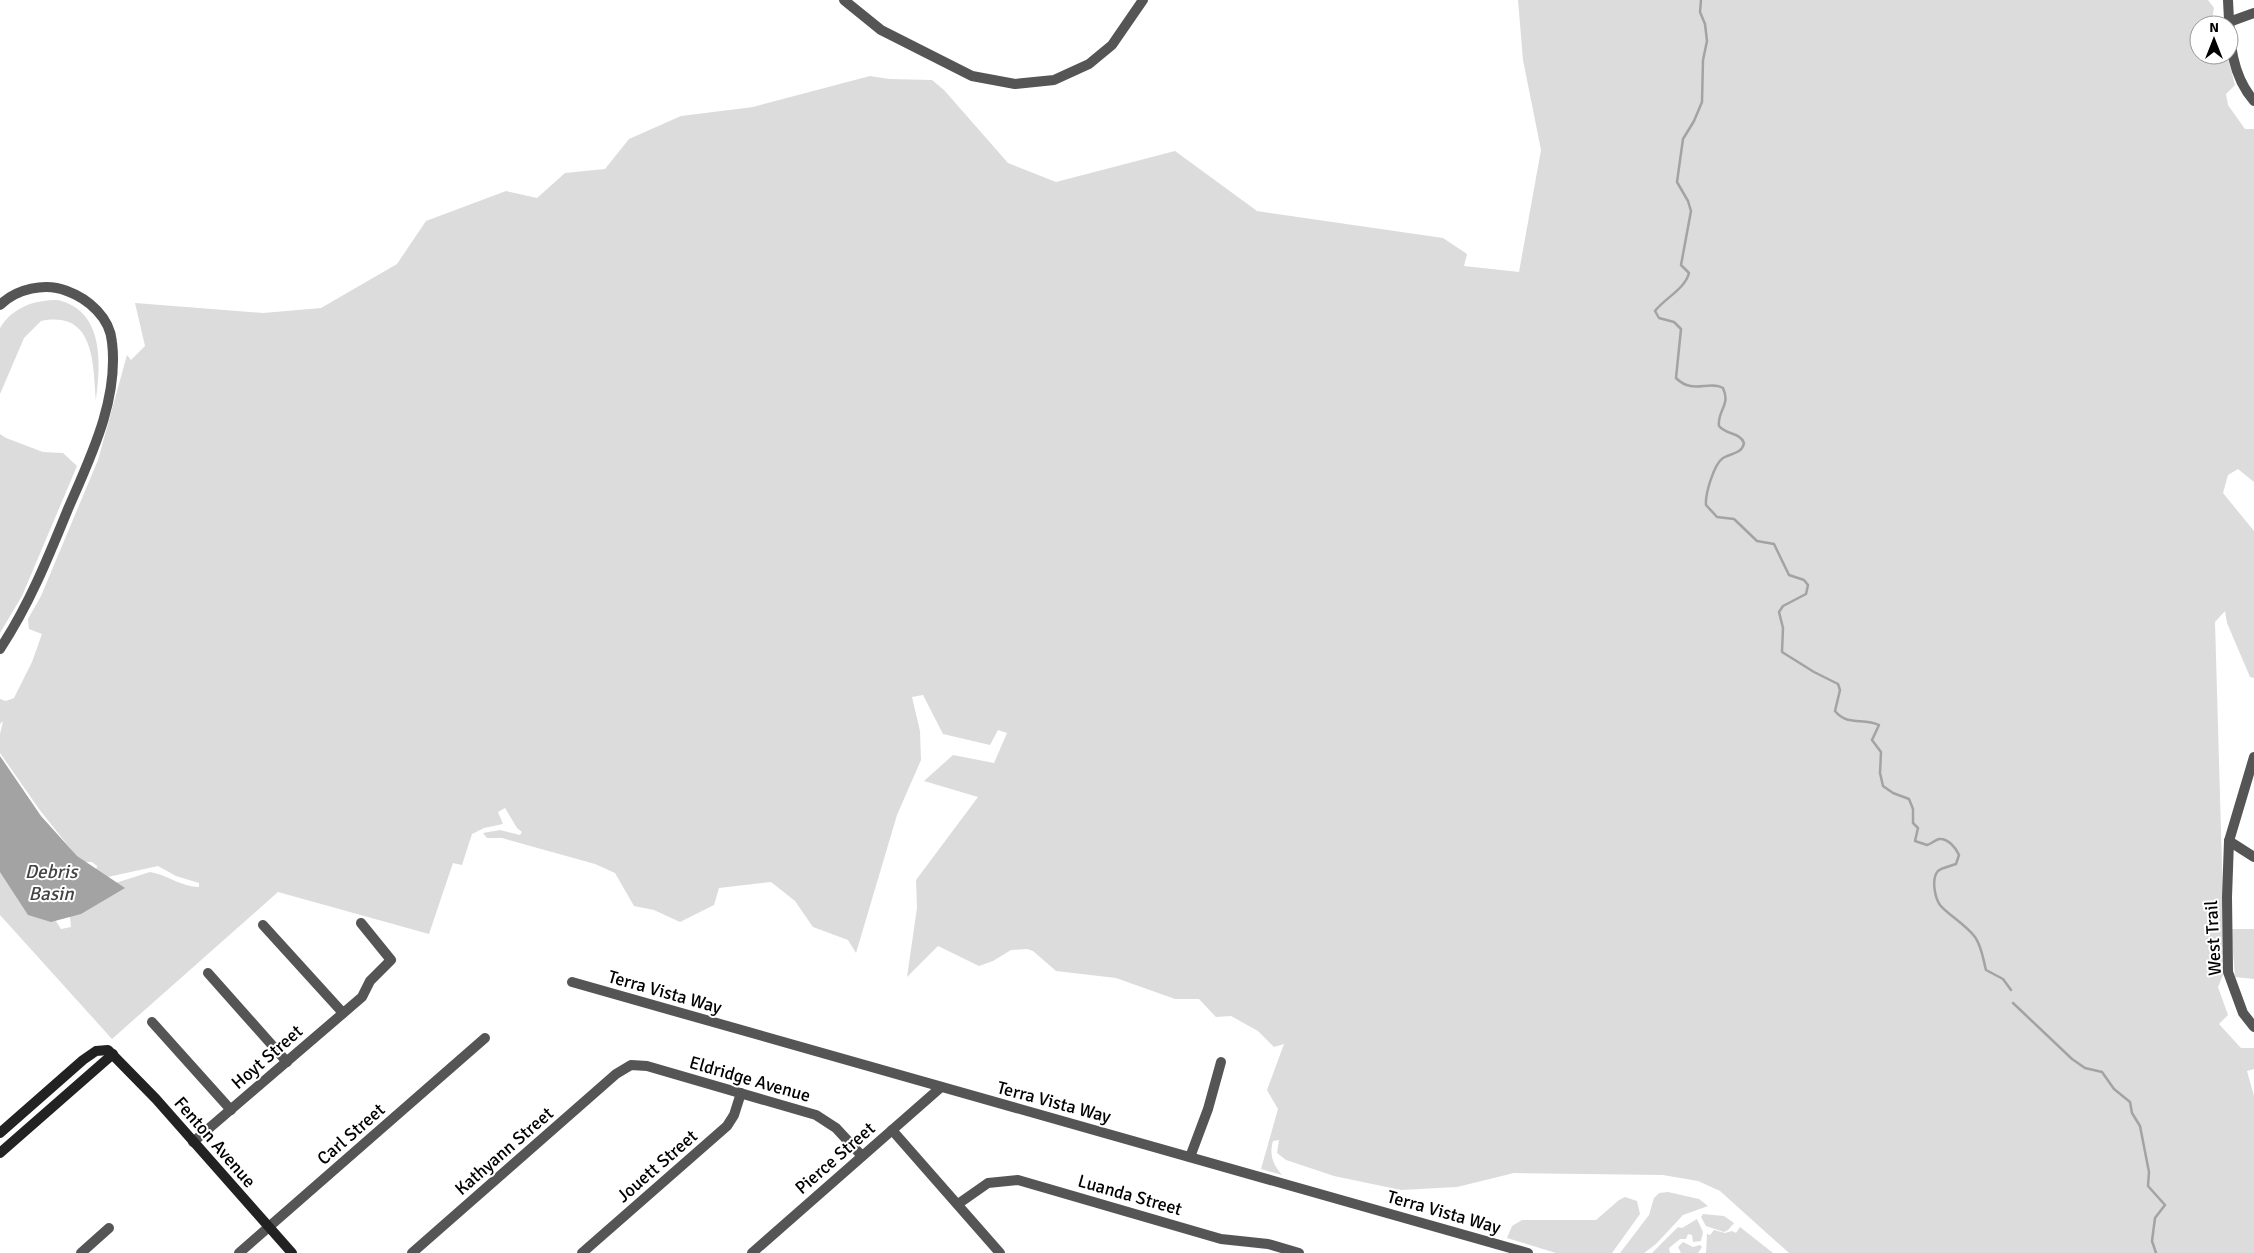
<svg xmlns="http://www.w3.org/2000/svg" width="2254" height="1253" font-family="Signika,sans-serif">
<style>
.green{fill:#dcdcdc}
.water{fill:#a3a3a3}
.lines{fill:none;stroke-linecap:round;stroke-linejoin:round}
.stream{stroke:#a3a3a3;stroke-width:2.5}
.street{stroke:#555;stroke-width:10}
.secondary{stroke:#222;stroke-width:10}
.labels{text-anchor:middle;stroke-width:4;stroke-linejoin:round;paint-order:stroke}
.street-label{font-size:18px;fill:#000;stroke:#fff}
.water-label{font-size:19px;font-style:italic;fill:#444;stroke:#fff}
</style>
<rect width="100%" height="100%" fill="#fff"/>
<g class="green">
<path d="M1518,0H2208L2214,8L2211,25H2199V55H2227L2235,85L2226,94L2228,105L2245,129H2254V482L2238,469L2228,475L2223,493L2254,531V678L2250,677L2227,623L2225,611L2215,622L2225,970L2218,987L2228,1015L2219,1024L2241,1048H2254V1069L2247,1071L2254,1096V1253H1789L1720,1191L1698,1181L1663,1175L1514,1173L1457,1187L1401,1190L1334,1176L1286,1160L1277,1153L1279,1140L1273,1141C1269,1155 1273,1164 1282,1175L1261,1169L1278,1109L1267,1090L1284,1044L1274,1047L1258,1031L1231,1016L1216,1017L1199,999H1175L1116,978L1056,971L1033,951L1027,949L1011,950L993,961L979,966L938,946L907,977L917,908L916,880L978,797L924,781L953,755L994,763L1007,733L998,730L990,745L943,734L923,695L912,697L920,731L921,760L897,815L856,953L848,940L813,927L795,901L771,882L719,888L714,905L680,922L654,910L634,906L615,873L595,864L502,838H487L483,833L500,830L520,835L522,832L517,828L505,808L498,812L503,824L484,828L472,834L462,865L453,863L429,934L278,892L112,1039L0,915V869L51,913L61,929L71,927L68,898L150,872C168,875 181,887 199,887V883L176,876L158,866L94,880L97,866L92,862H81L39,809L0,753V734L3,721L0,724V699L6,701L14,698L32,662L42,634L29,629L28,619L41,596L98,460L127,355L131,360L145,346L135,303L263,313L321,308L397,264L426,221L506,191L537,198L565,173L605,169L629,139L681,116L753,107L870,76L889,79L932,80L944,90L1008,163L1056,182L1175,151L1257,211L1443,238L1467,254L1464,266L1519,272L1541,150L1523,60Z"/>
<path d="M58,300C104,311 101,363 96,400C93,364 95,310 41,321L24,338L0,394V328C13,307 34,300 58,300Z"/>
<path d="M0,434L6,438L43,452L63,453L77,466L22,596L0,633Z"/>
<path d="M2231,929H2254V979L2235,977Z"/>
<path d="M1668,1192L1699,1199L1708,1206L1683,1215L1656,1244L1644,1253H1620L1649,1215L1654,1198L1659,1193Z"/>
<path d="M1625,1197L1637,1201L1640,1214L1612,1253H1556L1507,1238L1512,1226L1522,1220H1596L1619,1200Z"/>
<path d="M1703,1214L1724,1216L1734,1223L1728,1230L1724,1232L1706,1226L1701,1217Z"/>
<path d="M1697,1219L1703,1232L1701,1241L1693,1242L1692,1235L1688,1234L1686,1239H1680L1669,1248L1670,1253H1652L1678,1227L1682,1228Z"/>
<path d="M1740,1227L1773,1253H1706L1707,1234L1710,1235L1714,1230L1725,1233L1732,1231L1736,1233Z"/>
<path d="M1683,1242L1693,1247L1700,1245L1702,1247L1698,1253H1681L1678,1247Z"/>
</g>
<path class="water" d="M0,756L41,816L77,856L125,888L81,914L51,922L28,915L0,872Z"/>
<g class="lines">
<g class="stream">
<path d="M1701,0L1700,12L1705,24L1707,41L1703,60L1702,102L1694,121L1683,139L1677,182L1688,201L1691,211L1681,265L1689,273C1685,289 1665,298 1655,311L1659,318L1674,322L1681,329L1676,378C1693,395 1708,380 1723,388C1731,406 1717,410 1719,426C1726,435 1740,432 1744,443C1742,454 1731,453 1723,458C1714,464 1705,494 1706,505L1717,517L1734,519L1757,541L1774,544L1789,575L1804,580L1808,585L1806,594L1783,606L1779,612L1783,628L1782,652L1814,672L1838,684L1840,690L1835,711C1848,727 1863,717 1879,725L1872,740L1881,752L1880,773L1883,786L1893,793L1909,799L1913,809V823L1918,828L1915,841L1927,845C1931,844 1935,840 1939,839C1948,838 1956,848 1959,855L1956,864C1951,866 1941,868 1938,871C1931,879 1935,898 1940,905C1946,913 1966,925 1975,937C1982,947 1983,959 1986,970L2003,979L2011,990"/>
<path d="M2013,1003L2072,1059L2085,1068L2102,1072L2114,1089L2130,1102L2132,1113L2140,1126L2149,1172L2148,1186L2165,1205L2155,1218L2152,1241L2156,1253"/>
</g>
<g class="street">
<path d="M844,0L881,30L972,76L1015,84L1054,80L1089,64L1112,45L1143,0"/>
<path d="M2228,0C2230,36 2229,72 2254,101"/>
<path d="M2229,22L2254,13"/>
<path d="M0,305C16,289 45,282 67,291C89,299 110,318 112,342C119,400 90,458 68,509C48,558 29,605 0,649"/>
<path d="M2254,757L2229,841L2227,897L2228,972L2243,1013L2254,1027"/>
<path d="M2229,841L2254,857"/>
<path d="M263,925L343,1013"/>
<path d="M208,973L287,1062"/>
<path d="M572,982L1528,1253"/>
<path d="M152,1022L231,1110"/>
<path d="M892,1130L1000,1253"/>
<path d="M193,1142L362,997L370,981L391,960L361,923"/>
<path d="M1190,1157L1208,1109L1221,1062"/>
<path d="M958,1204L988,1183L1018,1180L1221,1239L1268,1244L1299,1253"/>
<path d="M81,1253L109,1228"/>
<path d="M239,1253L485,1038"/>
<path d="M412,1253L616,1074L631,1065L647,1066L816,1115L836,1128L862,1156"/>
<path d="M582,1253L727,1126L734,1115L741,1093"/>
<path d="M752,1253L940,1088"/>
</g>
<g class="secondary">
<path d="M0,1133L83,1060L96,1051L108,1050L156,1099L292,1253"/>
<path d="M0,1153L113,1054"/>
</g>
</g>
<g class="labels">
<g class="street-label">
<text transform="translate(2213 938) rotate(-93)" y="6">West Trail</text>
<text transform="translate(665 992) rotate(16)" y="6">Terra Vista Way</text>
<text transform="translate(267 1057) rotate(-41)" y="6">Hoyt Street</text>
<text transform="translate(750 1079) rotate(16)" y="6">Eldridge Avenue</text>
<text transform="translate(1054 1102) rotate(15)" y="6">Terra Vista Way</text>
<text transform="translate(351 1134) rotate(-41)" y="6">Carl Street</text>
<text transform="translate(215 1142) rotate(49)" y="6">Fenton Avenue</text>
<text transform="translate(504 1151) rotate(-41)" y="6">Kathyann Street</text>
<text transform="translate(835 1158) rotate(-41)" y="6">Pierce Street</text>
<text transform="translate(657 1166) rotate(-41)" y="6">Jouett Street</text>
<text transform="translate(1130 1195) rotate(16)" y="6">Luanda Street</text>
<text transform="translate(1444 1212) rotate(16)" y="6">Terra Vista Way</text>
</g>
<g class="water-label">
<text x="51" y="878">Debris<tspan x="51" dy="22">Basin</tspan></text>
</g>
</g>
<g transform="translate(2214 40)"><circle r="24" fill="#ffffff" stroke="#999999"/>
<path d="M0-4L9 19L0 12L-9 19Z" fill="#000000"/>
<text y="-8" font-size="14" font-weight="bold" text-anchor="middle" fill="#000000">N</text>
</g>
</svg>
